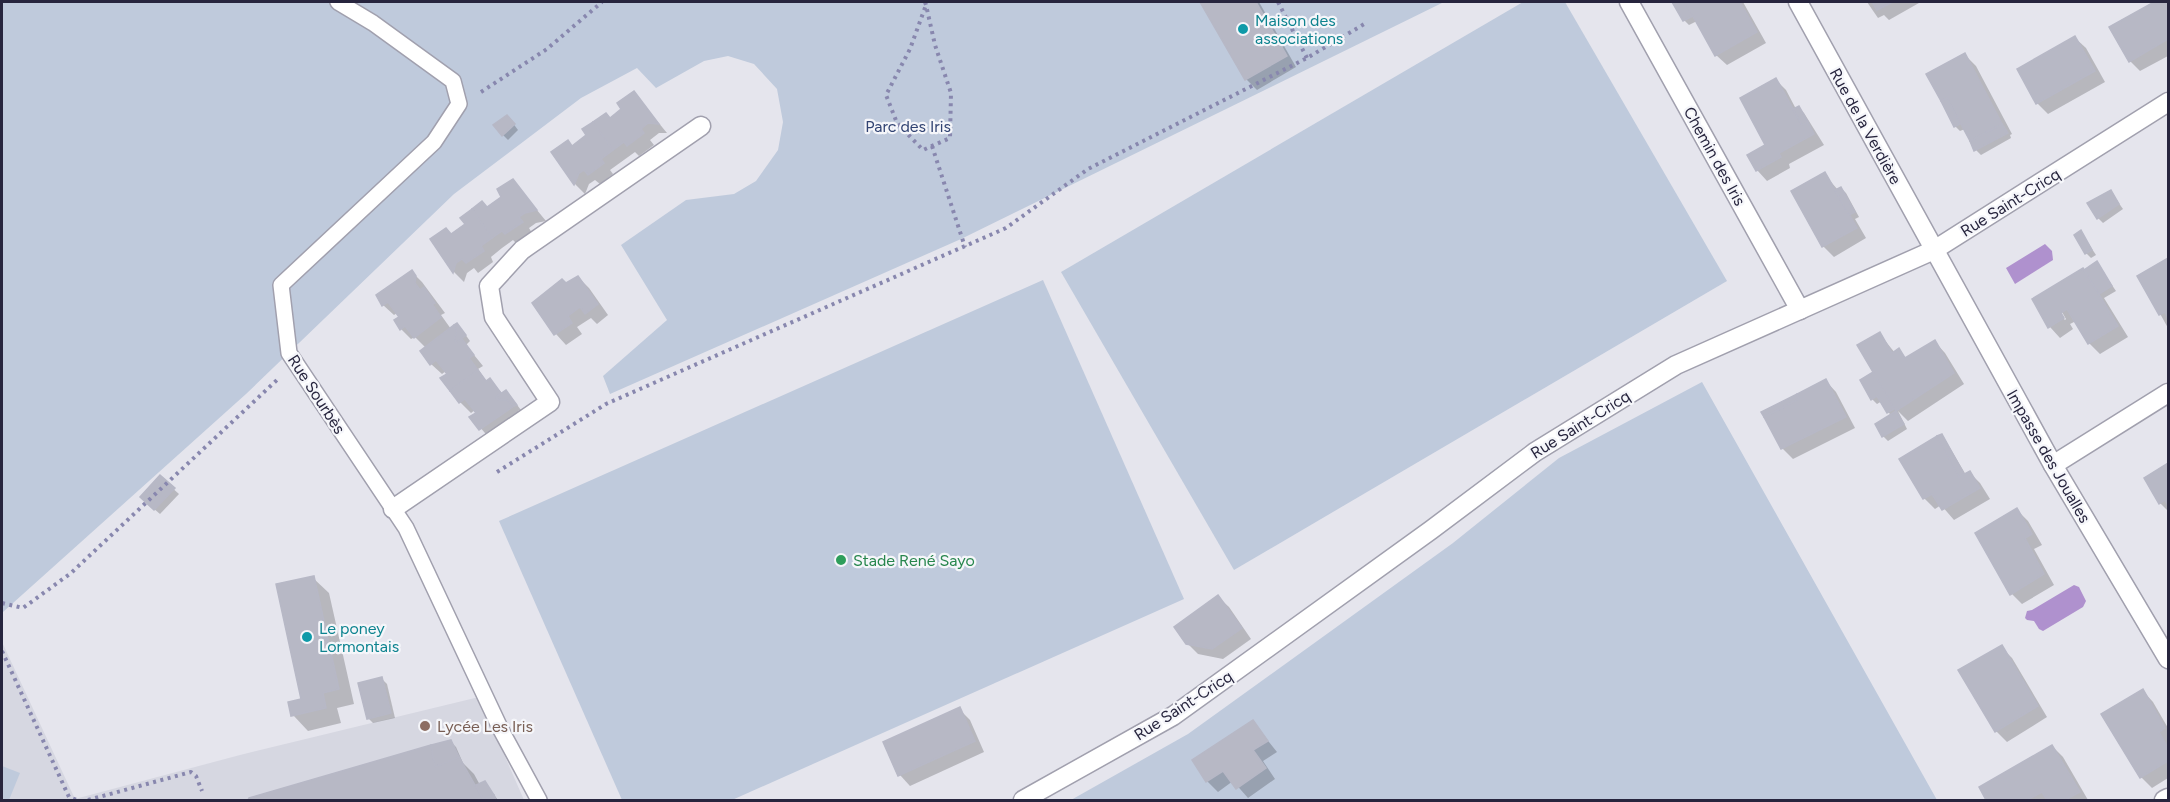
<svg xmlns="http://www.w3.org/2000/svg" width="2170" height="802" font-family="Figtree,sans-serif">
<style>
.built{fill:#d6d7e1}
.green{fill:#bfcadc}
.water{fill:#af91ce}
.shadow{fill:#0003;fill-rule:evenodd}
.building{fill:#b7b8c5;stroke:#b7b8c6;stroke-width:1.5}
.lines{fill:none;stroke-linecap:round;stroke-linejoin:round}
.lane-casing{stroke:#a1a0ae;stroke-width:18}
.street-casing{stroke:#a1a0ae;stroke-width:21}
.path{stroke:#8887ae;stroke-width:4;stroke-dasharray:3 4.5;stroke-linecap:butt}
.lane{stroke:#fff;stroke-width:15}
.street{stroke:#fff;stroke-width:18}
.culture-dot{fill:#0f9aa8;stroke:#f5f6fa;stroke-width:2}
.leisure-dot{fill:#2e9e5b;stroke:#f5f6fa;stroke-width:2}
.education-dot{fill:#8d6e63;stroke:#f5f6fa;stroke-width:2}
.labels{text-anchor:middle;stroke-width:4.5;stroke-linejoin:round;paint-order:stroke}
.culture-label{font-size:16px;fill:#0d838f;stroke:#f5f6fa;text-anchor:start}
.park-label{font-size:16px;fill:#314372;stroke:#f5f6fa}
.street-label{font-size:16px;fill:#27253e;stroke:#f5f6fa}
.leisure-label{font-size:16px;fill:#27864d;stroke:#f5f6fa;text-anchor:start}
.education-label{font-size:16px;fill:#785e54;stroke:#f5f6fa;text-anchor:start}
</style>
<rect width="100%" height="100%" fill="#e5e5ed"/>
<path class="built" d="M2,642L75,799L240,755L479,697L524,800H2Z"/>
<g class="green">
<path d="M2,2H1444L961,239L610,394L603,376L667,320L621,245L686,200L734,194L756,181L778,150L783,122L777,89L754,64L728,56L704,61L656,88L637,68L581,98L454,194L246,394L3,612Z"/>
<path d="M1523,2H1565L1727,281L1234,570L1061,272Z"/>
<path d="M1043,280L1184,599L732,800H622L499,521Z"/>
<path d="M1702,382L1937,800H1071L1188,734L1453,543L1559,458Z"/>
<path d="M2,766L20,773L9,800H2Z"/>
</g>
<g class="water">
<path d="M2045,244L2052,251L2053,260L2015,284L2006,268Z"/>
<path d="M2074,585L2079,587L2086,601L2083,607L2043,631L2039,629L2034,621L2027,620L2025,618L2027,611L2032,610Z"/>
</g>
<g class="shadow">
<path d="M1201,2H1259L1296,67L1257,90L1246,79Z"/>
<path d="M1674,2H1743L1766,43L1727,65L1716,55L1697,21L1689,25L1684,20Z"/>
<path d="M1867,2H1918L1919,3L1889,20L1884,15L1878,18Z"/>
<path d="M2157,2H2168V56L2140,71L2130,61L2111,27Z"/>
<path d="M2075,38L2086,48L2105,82L2048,114L2037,103L2019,69Z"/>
<path d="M1965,55L1976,66L2012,134L2010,135L2011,138L1981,155L1976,150L1965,129L1960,131L1955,126L1942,100Z"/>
<path d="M1776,80L1786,90L1796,109L1799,108L1804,113L1824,145L1789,164L1790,168L1767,181L1757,170L1767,146Z"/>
<path d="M634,93L667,133H659L650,140L654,145L639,156L635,152L610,170L613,174L600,184L595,180L589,184L585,194L575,184L553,153L573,147L623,110Z"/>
<path d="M512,122L518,130L508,140L503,135Z"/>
<path d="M1824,174L1838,190L1841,188L1846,193L1859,217L1855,219L1866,238L1834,257L1823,246Z"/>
<path d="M513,181L546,221L536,223L529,228L532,233L517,244L513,240L502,248L491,257L493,262L478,273L474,268L467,273L464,282L454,272L432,240L452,236L503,197Z"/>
<path d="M2111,192L2123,209L2103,223L2098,218Z"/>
<path d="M2081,232L2096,255L2091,258L2086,253Z"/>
<path d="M2168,260V328L2139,276Z"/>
<path d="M2097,263L2116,291L2104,298L2128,337L2100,354L2089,343L2076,321L2070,324L2073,329L2060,338L2050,327L2034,300ZM2057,312H2062L2066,319L2065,320Z"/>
<path d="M412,272L422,282L445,313L441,315L451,329L457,325L462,330L470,341L466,345L483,366L478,369L487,382L490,380L503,394L511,397L521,410L518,411L524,417L491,440L472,418L478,414L475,410L471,413L460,402L443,378L449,374L446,371L442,374L431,364L426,348L415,337L411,339L401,329V318L397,313L394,315L383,305Z"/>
<path d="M578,277L589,288L608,315L597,324L591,318L577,327L582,334L566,345L556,334L534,303Z"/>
<path d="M1879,333L1895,353L1898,350L1907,359L1935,342L1945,353L1964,384L1908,421L1898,411L1907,429L1888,441L1883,436L1891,416L1882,401L1877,404L1872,399L1873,374L1877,379Z"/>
<path d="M1826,381L1836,392L1855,428L1793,459L1782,448L1763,413Z"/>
<path d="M1941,436L1946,441L1966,475L1970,473L1980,483L1990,499L1954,520L1941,505L1935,509L1924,498Z"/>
<path d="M2168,465V511L2160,503L2146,479Z"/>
<path d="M160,477L179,494L160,514L146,502Z"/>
<path d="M2017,510L2028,521L2042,545L2034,549L2054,585L2022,604L2012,594Z"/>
<path d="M313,578L329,593L354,704L337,708L341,723L308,731L293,715L303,700Z"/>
<path d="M1218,597L1229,607L1251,639L1223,659L1198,654L1187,643Z"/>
<path d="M2001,647L2012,658L2047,717L2007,742L1996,731Z"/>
<path d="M382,679L387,684L395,718L373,723L368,718Z"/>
<path d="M2143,691L2153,702L2168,728V778L2152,788L2141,777Z"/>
<path d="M959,709L970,720L984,752L910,786L900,775Z"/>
<path d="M1253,722L1277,752L1263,761L1275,779L1248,798L1233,781L1218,792L1207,781Z"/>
<path d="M451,742L456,747L463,763L474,774L480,785L485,783L498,800H249Z"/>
<path d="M2052,746L2063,757L2088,800H1988L1981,788Z"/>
</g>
<g class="building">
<path d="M1200,2H1256L1287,56L1245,80Z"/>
<path d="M1672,2H1685L1693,16L1683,21Z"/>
<path d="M1685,2H1740L1757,32L1715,56Z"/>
<path d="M1872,2H1893L1877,10Z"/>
<path d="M2154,2H2168V39L2129,62L2109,27Z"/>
<path d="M2075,36L2095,71L2036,104L2017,69Z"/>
<path d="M1965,53L2002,124L1970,141L1947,98L1941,101L1926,74Z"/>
<path d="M1776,78L1802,125L1808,122L1814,134L1779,153L1781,157L1756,171L1747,155L1765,145L1740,98Z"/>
<path d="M634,91L659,124L648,123L641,129L644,133L627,146L624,142L613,150L593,122L606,113L610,118L621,109L617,103Z"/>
<path d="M1947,98L1960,124L1954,127L1941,101Z"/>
<path d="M1799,106L1808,122L1802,125L1793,109Z"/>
<path d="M507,115L515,124L502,136L493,125Z"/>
<path d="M593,122L613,150L601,159L604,163L588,175L584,170L579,173L574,185L551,152L568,140L572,146L586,135L582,129Z"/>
<path d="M2002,124L2008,133L1974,151L1970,141Z"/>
<path d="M1825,172L1857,228L1822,247L1791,191Z"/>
<path d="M513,179L537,210L525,213L519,217L523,222L505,234L502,231L492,238L472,209L482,201L487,207L501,197L497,189Z"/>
<path d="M1841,187L1855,212L1849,215L1835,190Z"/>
<path d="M2111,190L2119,204L2097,219L2087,203Z"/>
<path d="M472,209L492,238L481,246L484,251L466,263L462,259L456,263L453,273L430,239L446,228L451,234L465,224L460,218Z"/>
<path d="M2081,230L2092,250L2085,254L2074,235Z"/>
<path d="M2168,258V319L2165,312L2159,315L2137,276Z"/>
<path d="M2097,261L2112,286L2099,294L2084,270Z"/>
<path d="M2083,268L2118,326L2088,344L2067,309L2061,313L2064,318L2048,328L2032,299Z"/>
<path d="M412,270L416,276L415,283L420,290L424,287L435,303L432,304L441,317L414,338L405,326L400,330L394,320L399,317L388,302L382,306L376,295Z"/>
<path d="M578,276L598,304L585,314L580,307L568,316L572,323L554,335L532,303L562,279L566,283Z"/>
<path d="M457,323L466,335L456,343L454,339L457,332L454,325Z"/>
<path d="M454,325L457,332L454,339L456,343L462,339L474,355L469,358L478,370L450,391L440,378L447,374L436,360L430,365L420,351Z"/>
<path d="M1880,332L1892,353L1899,348L1905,358L1935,340L1954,373L1896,411L1857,345Z"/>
<path d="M478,370L486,381L490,378L501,393L496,397L498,400H507L514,406L479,430L469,417L476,413L465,399L459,403L450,391Z"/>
<path d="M1873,372L1894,409L1887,413L1877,396L1871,400L1860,380Z"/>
<path d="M1826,379L1846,417L1781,449L1764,417L1799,399L1797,394Z"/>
<path d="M506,390L517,405L514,406L505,399L498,400L496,397Z"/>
<path d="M1797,394L1799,399L1764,417L1761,412Z"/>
<path d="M1896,411L1904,424L1882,437L1875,424Z"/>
<path d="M1942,434L1964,474L1959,477L1937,436Z"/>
<path d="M1937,436L1959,477L1970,471L1980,488L1942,510L1932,494L1923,499L1899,459Z"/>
<path d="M2168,463V505L2165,500L2159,504L2144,478Z"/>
<path d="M160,475L175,488L154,510L140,497Z"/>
<path d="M2017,508L2032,534L2025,538L2044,574L2010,595L1975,533Z"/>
<path d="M314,576L339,689L323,693L326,708L291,716L288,702L301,699L276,584Z"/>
<path d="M1218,595L1242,628L1212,649L1186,644L1174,627Z"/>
<path d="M2002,645L2038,706L1995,732L1958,670Z"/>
<path d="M382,677L391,713L367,719L358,683Z"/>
<path d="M2143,689L2165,728L2159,732L2168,748V761L2140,778L2101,714Z"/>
<path d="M960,707L975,741L898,776L883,742Z"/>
<path d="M1253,720L1268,741L1253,750L1266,768L1236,789L1223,771L1206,782L1192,760Z"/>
<path d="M451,740L459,757L435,767L431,745Z"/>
<path d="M431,745L435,767L459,757L483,799L494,795L496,800H248L249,798Z"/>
<path d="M2052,745L2080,792L2065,800H2047L2042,792L2027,800H1986L1979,787Z"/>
<path d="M485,781L494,795L483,799L476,785Z"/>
</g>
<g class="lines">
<g class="lane-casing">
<path id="lane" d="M338,2L373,23L453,81L459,104L434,142L281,285L289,353L406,528L501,730L539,800"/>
</g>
<g class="street-casing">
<g id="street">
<path d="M1629,2L1800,310"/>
<path d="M1798,2L2053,465L2168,659"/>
<path d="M2053,465L2168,393"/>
<path d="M393,509L550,402L494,317L489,286L522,250L701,126"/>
<path d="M1023,800L1173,716L1431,530L1535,452L1676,365L1934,250L2168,102"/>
<path d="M2164,800L2168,798"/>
</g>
</g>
<g class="path">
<path d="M925,2L926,5L935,45L951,93L950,138L923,150L897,123L886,95L910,49L926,5"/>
<path d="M1278,2L1307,58"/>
<path d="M481,92L547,49L602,2"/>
<path d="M932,146L965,247"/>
<path d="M497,472L606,404L1006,228L1088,169L1307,58L1366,23"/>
<path d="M2,603L23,608L71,573L278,379"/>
<path d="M2,651L69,797L77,800"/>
<path d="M88,800L191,772L196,776L202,791"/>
</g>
<use href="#lane" class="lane"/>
<use href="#street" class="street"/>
</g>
<g class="culture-dot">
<circle cx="1243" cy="29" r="6"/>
<circle cx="307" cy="637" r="6"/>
</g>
<circle class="leisure-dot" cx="841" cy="560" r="6"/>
<circle class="education-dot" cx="425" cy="726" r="6"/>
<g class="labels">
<g class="culture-label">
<text x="1255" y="26">Maison des<tspan x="1255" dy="18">associations</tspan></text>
<text x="319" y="634">Le poney<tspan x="319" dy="18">Lormontais</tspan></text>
</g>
<g class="park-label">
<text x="908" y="132">Parc des Iris</text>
</g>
<g class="street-label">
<text transform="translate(1866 126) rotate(61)" y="6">Rue de la Verdière</text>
<text transform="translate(1715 156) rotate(61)" y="6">Chemin des Iris</text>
<text transform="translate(2010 202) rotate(-32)" y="6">Rue Saint-Cricq</text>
<text transform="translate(317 394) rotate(57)" y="6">Rue Sourbès</text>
<text transform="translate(1580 424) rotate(-32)" y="6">Rue Saint-Cricq</text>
<text transform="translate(2049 456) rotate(60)" y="6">Impasse des Joualles</text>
<text transform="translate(1183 705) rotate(-33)" y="6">Rue Saint-Cricq</text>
</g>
<g class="leisure-label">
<text x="853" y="566">Stade René Sayo</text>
</g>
<g class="education-label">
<text x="437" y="732">Lycée Les Iris</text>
</g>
</g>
<rect width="2170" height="802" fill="none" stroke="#27253e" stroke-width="6"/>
</svg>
